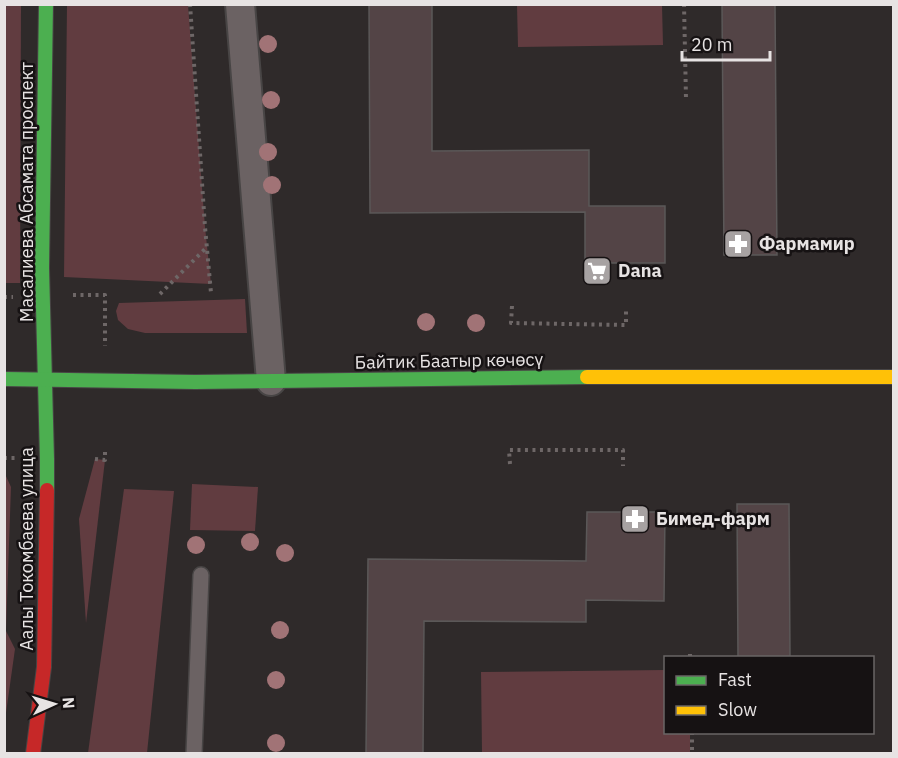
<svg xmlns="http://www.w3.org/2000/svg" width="898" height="758" font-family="'IBM Plex Sans',sans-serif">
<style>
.green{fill:#613c40}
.building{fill:#534446;stroke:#5b5858;stroke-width:1.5}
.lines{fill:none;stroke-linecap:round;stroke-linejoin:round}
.lane-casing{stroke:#484545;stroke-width:18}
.street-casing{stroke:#484545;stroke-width:32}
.fast-casing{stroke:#484545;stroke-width:16}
.slow-casing{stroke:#484545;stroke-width:16}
.jam-casing{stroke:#484545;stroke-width:16}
.path{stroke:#6e6767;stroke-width:4;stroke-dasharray:3 4.5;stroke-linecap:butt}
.lane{stroke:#6b6263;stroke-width:15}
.street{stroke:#6b6263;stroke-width:28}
.fast{stroke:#4caf50;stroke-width:14}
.slow{stroke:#ffc107;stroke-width:14}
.jam{stroke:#c62828;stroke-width:14}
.tree{fill:#a17376}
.labels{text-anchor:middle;stroke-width:5;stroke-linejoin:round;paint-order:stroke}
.street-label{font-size:18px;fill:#e7e3e3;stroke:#161213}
.poi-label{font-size:18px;font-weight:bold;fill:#e7e3e3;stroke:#161213;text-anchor:start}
</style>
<rect width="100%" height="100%" fill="#2f2a2a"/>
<g class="green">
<path d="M5,4L21,5L20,283H5Z"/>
<path d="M67,5H188L205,227L211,284L64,277Z"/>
<path d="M517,5H662L663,45L518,47Z"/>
<path d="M245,299L247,333H145L128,329L118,320L116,311L119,303Z"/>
<path d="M95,459L105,460L86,623L79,519Z"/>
<path d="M5,474L11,487L6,631L15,649L5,720Z"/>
<path d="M192,484L258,487L255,531L190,530Z"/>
<path d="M124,489L174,491L147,753H88Z"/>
<path d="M665,670L666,732L690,733V753H482L481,672Z"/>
</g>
<g class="building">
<path d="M369,4H432V151L589,150V206H665V263H585V212L370,213Z"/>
<path d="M722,4H775L777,255H724Z"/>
<path d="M737,504H789L790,657H738Z"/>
<path d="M587,512H665L664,601L586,600V622L424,621L423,753H366L368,559L586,561Z"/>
</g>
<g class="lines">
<g class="lane-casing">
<path id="lane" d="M194,754L201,575"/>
</g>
<g class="street-casing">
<path id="street" d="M240,4L271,381"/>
</g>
<g class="fast-casing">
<g id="fast">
<path d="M46,4L42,268L47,459V490"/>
<path d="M4,379L195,382L587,377"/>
</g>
</g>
<g class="slow-casing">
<path id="slow" d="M587,377H894"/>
</g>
<g class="jam-casing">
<path id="jam" d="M33,754L44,667L47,490"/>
</g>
<g class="path">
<path d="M190,4L205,227L211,293"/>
<path d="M684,4L686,99"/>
<path d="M160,294L206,248"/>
<path d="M73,295H105V346"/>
<path d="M4,297H13"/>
<path d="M512,306L511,323L626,325V307"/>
<path d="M4,458H17"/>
<path d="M95,459L105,460V450"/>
<path d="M510,464L509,450H623V466"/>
<path d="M690,654V658"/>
<path d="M692,732V754"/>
</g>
<use href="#lane" class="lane"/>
<use href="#street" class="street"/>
<use href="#fast" class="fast"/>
<use href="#slow" class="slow"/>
<use href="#jam" class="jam"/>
</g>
<g class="tree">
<circle cx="268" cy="44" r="9"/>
<circle cx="271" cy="100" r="9"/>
<circle cx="268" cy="152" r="9"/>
<circle cx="272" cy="185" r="9"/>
<circle cx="426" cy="322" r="9"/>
<circle cx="476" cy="323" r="9"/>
<circle cx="250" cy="542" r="9"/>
<circle cx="196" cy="545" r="9"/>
<circle cx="285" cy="553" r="9"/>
<circle cx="280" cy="630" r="9"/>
<circle cx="276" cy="680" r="9"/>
<circle cx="276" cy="743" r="9"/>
</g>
<defs>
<g id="pharmacy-square" transform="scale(1.5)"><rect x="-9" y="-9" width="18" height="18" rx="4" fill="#a7a2a2" stroke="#161213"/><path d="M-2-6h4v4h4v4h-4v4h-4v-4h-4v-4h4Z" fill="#fff"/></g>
<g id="supermarket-square" transform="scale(1.5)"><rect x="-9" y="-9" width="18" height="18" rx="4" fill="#a7a2a2" stroke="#161213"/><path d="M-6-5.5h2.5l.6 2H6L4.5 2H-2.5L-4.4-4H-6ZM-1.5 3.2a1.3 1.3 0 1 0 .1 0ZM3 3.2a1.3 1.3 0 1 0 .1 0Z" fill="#fff"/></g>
</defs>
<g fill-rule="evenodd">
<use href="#pharmacy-square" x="738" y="244"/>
<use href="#supermarket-square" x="597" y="271"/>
<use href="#pharmacy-square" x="635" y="519"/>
</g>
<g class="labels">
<g class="street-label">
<text transform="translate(27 192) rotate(-90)" y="6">Масалиева Абсамата проспект</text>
<text transform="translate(449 361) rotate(-1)" y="6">Байтик Баатыр көчөсү</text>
<text transform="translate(27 549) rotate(-90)" y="6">Аалы Токомбаева улица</text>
</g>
<g class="poi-label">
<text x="759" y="250">Фармамир</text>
<text x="618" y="277">Dana</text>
<text x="656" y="525">Бимед-фарм</text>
</g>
</g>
<rect width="898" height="758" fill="none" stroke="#e7e3e3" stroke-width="12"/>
<rect x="664" y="656" width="210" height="78" fill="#161213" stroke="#6a6666" stroke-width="1.5"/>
<rect x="676" y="676" width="30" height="9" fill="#4caf50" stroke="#6a6666" stroke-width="1.5"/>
<text x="718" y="686" font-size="18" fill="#e7e3e3">Fast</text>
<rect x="676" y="706" width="30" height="9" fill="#ffc107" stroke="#6a6666" stroke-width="1.5"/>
<text x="718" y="716" font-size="18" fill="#e7e3e3">Slow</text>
<g transform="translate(54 704) rotate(86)" stroke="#161213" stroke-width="4.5" paint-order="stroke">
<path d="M0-4.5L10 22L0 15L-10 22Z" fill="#e7e3e3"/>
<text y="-9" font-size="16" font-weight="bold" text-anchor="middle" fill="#e7e3e3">N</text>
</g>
<path d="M682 51v9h88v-9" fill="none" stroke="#e7e3e3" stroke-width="3"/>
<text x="691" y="51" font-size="18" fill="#e7e3e3" stroke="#161213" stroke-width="4.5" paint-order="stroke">20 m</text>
</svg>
